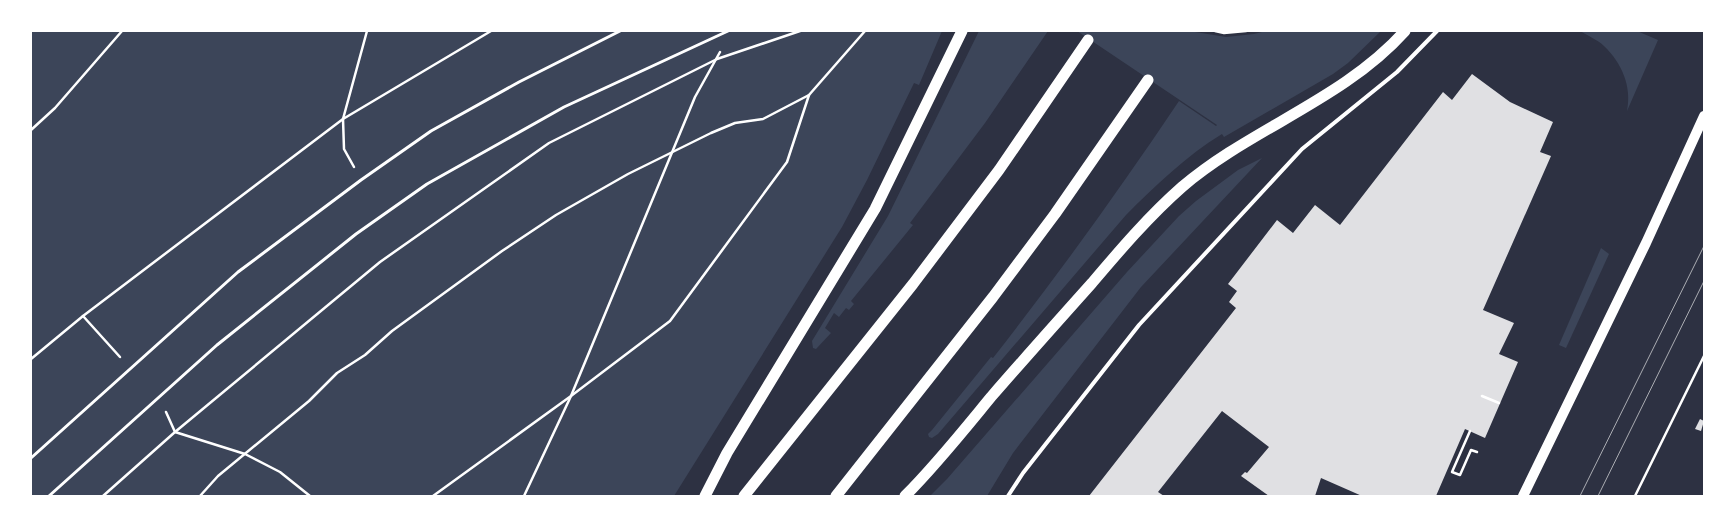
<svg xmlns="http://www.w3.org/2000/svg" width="1735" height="527" font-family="'DejaVu Sans',sans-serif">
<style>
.green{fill:#3c4559}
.building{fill:#e0e0e3}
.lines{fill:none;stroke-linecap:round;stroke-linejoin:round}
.path{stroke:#fff;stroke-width:2.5}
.service{stroke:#fff;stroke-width:3}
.minor{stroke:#fff;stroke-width:4}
.primary{stroke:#fff;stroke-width:10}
.trunk{stroke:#fff;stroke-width:11}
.tram{stroke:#abadb3;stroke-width:1}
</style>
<rect width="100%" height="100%" fill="#2d3142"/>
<g class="green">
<path d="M31,31H942L919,85L914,83L867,180L842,227L674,496H31Z"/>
<path d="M979,31H1048L985,123L910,223L913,225L851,301L854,304L849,310L846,308L839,317L834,313L825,328L831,333L816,349L813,348L812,341L888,216Z"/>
<path d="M1077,31H1189L1226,37L1254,34L1266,31H1381L1348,63L1333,74L1224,137L1222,134C1186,156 1155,186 1126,215L938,434L932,438L929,437L928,434L932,430L991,357L993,358C1058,275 1120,189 1179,101L1216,126L1217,125Z"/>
<path d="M1580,31H1637L1658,40L1627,111C1632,87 1622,63 1604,46C1598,40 1588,36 1580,31Z"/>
<path d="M1262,158L1141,287L1013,453L987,496H930L947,479L1127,272L1179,216L1196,201L1238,170Z"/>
<path d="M1601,248L1609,254L1566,348L1559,345Z"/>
</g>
<g class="building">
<path d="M1472,74L1510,102L1553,122L1540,152L1551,156L1483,310L1514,323L1499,354L1518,362L1485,438L1465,429L1436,496H1362L1321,478L1315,496H1269L1241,476L1245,472L1247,473L1269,447L1222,411L1158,492L1164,496H1089L1236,308L1229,302L1237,291L1228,284L1277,220L1293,233L1315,205L1340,225L1443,92L1452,100Z"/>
<path d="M1700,419L1704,421L1701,431L1695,429Z"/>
</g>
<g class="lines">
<g class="path">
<path d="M1215,31L1224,33L1246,31"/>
<path d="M31,130L55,108L122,31"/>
<path d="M354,167L344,149L343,119L367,31"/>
<path d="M83,316L120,357"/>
<path d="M31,359L83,316L343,119L491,31"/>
<path d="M1482,396L1499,403"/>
<path d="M166,412L175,432L245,454L280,472L310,496"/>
<path d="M1470,431L1452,472L1460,475L1471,450L1477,452"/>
<path d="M103,496L175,432L380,262L549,143L717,59L800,31"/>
<path d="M200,496L218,476L309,401L337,373L365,355L392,331L502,251L556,215L628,174L711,133L735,123L763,119L809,95"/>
<path d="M433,496L571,396L670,321L787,162L809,95L865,31"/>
<path d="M524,496L571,396L695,97L720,52"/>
<path d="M1635,496L1704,356"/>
</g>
<g class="service">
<path d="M31,458L238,272L361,180L431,131L519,82L620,31"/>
<path d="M49,496L217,345L356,234L427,184L564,107L728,31"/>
</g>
<path class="minor" d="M1008,496L1023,473L1139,325L1302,149L1397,72L1437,31"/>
<path class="primary" d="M1523,496L1646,243L1704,116"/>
<g class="trunk">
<path d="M705,496L727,453L875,209L962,31"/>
<path d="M744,496L913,284L999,170L1088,40"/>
<path d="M836,496L993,297L1055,214L1148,80"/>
<path d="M905,496C936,465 963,431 991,397C1024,359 1058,321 1092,283C1120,250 1149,216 1182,187C1251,128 1343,100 1405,31"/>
</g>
<g class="tram">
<path d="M1580,496L1704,246"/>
<path d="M1598,496L1704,281"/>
</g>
</g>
<rect width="1735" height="527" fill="none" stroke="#ffffff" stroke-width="64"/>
</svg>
